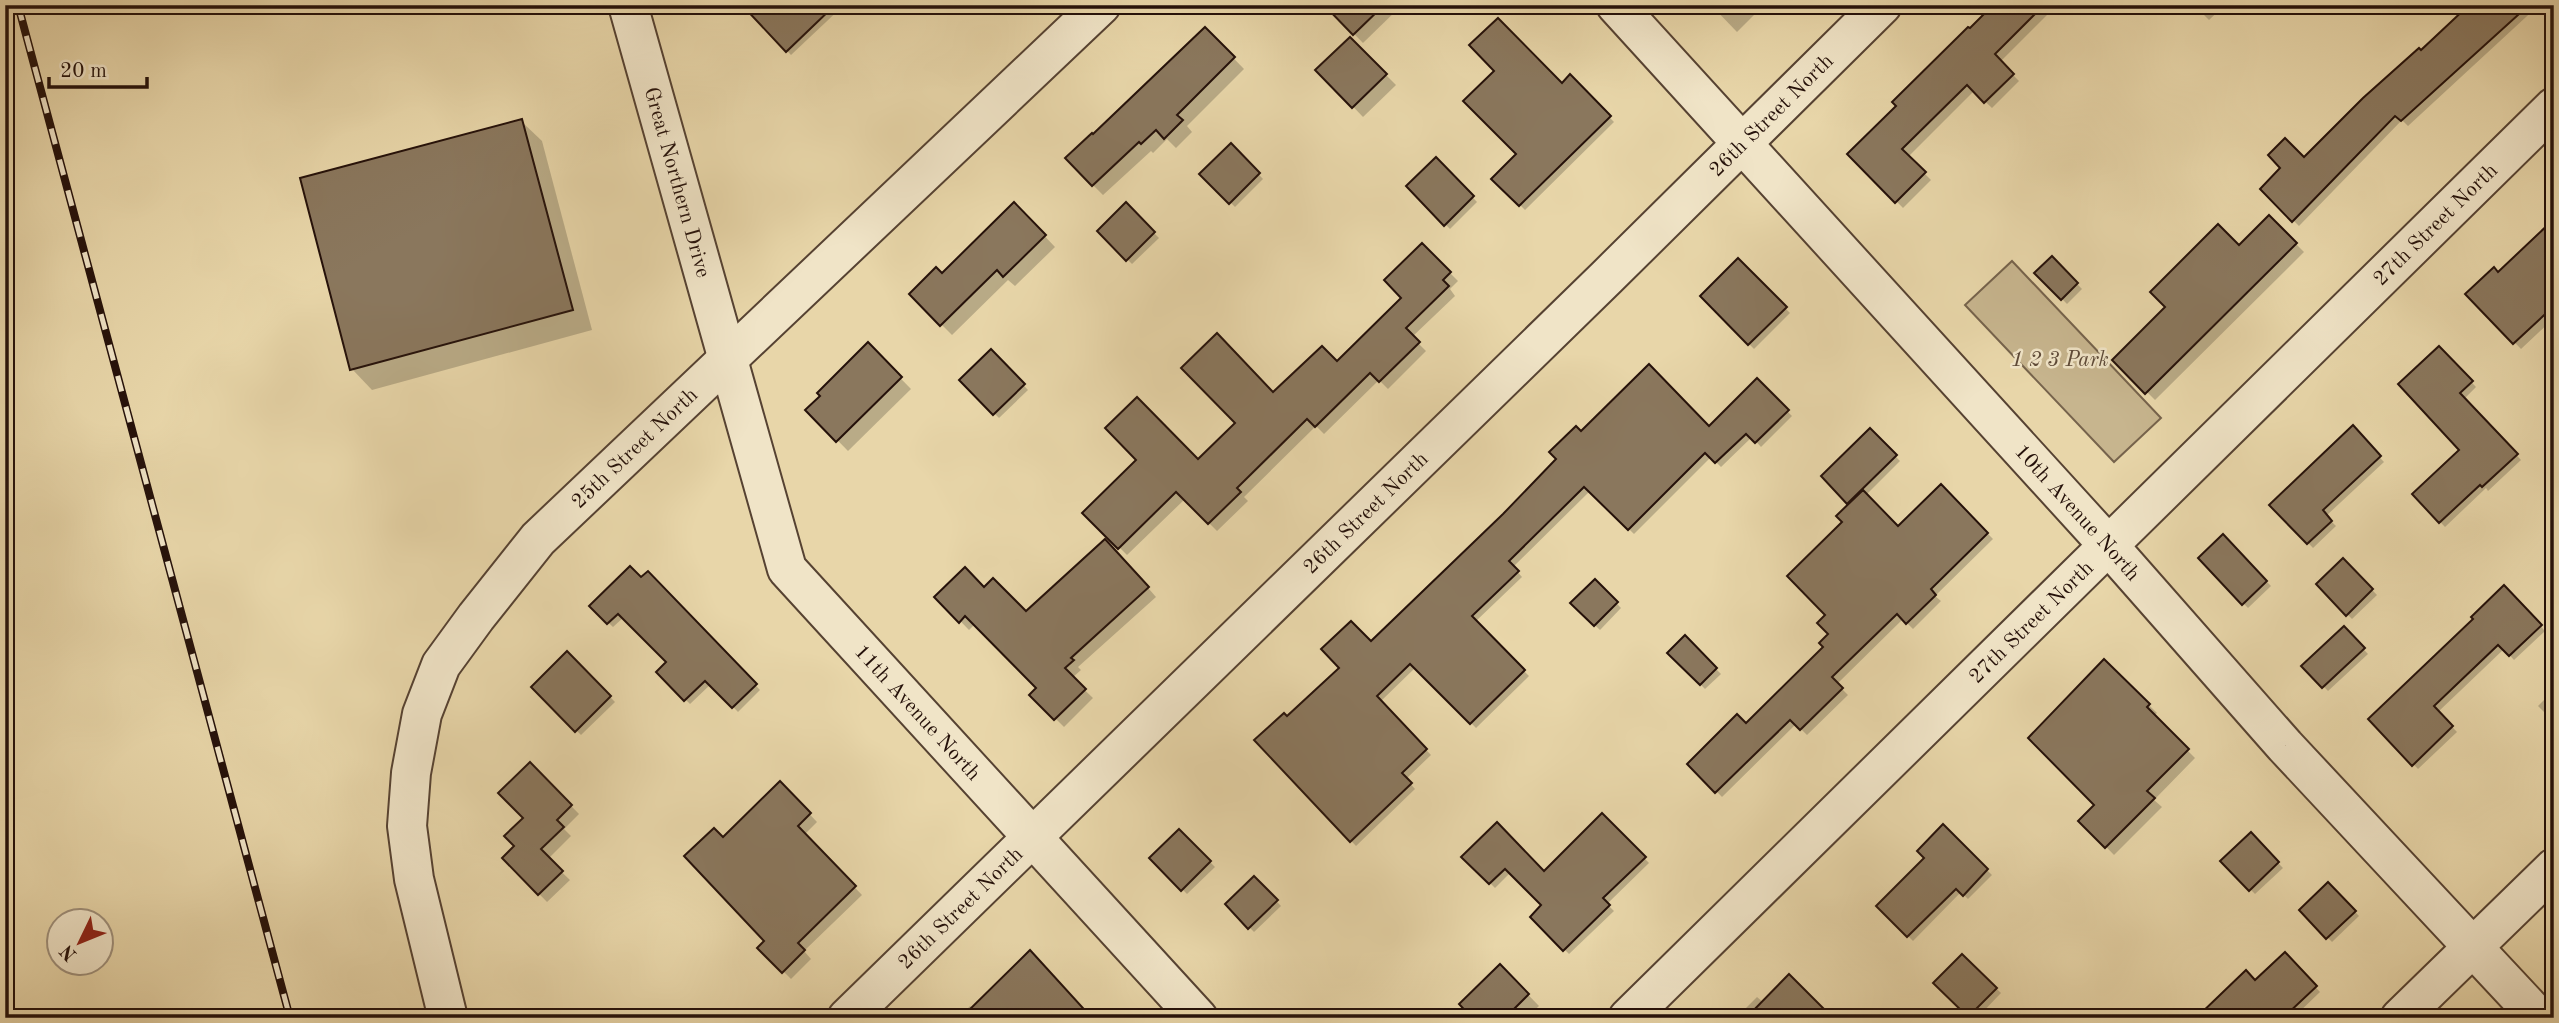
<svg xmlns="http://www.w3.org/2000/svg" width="2559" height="1023" font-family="'Old Standard TT',serif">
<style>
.green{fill:#c7b58e;stroke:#76634c;stroke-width:2}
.shadow{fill:#0003}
.building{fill:#8a775d;stroke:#25110a;stroke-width:2}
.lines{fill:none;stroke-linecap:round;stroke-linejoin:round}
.minor-casing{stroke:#564232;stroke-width:42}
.minor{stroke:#f0e4c7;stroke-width:38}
.rail-casing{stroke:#25110a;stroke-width:8}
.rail{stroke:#f0e4c7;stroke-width:5;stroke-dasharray:16;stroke-linecap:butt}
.labels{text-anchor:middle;stroke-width:5;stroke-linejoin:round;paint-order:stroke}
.street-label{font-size:21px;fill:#25110a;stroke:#f0e4c7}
.park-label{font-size:21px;font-style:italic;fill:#5e4a38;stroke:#f0e4c7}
</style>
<rect width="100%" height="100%" fill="#e8d6a9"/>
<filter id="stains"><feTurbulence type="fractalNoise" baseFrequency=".00286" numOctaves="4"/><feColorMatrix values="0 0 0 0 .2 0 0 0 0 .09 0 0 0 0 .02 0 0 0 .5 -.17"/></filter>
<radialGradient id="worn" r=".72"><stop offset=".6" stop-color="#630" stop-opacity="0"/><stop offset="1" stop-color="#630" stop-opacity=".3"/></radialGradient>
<path class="green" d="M2012,261L2161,418L2114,462L1965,305Z"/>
<g class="shadow">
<path d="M744,5H844L791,55Z"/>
<path d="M1326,5H1402L1363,43Z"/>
<path d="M1711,5H1764L1737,32Z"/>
<path d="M1995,5H2057L2000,62L2019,81L1992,108L1974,91L1908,157L1931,180L1903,208L1850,154Z"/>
<path d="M2194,5H2225L2209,20Z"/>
<path d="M2470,5H2539L2408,126L2402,120L2299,226L2262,189L2304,159Z"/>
<path d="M1205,29L1244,69L1187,126L1192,132L1176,148L1167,139L1153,153L1151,151L1103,195L1093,185Z"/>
<path d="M1350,39L1396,85L1363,117L1318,70Z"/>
<path d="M1570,77L1614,122L1525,210L1494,179L1519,154L1562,85Z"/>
<path d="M521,121L542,141L592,330L372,390L352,369Z"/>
<path d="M1231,145L1263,179L1235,207L1202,174Z"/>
<path d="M1436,159L1477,202L1450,229L1408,186Z"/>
<path d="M1014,204L1055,247L1015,286L1008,280L952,335L911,294L942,275Z"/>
<path d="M1126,205L1159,238L1132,264L1099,231Z"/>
<path d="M2269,217L2304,252L2155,400L2115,360L2168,307L2239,247Z"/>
<path d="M2554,222V318L2521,349L2468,294L2498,274Z"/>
<path d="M1422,245L1458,281L1450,289L1455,296L1412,337L1426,351L1388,389L1379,380L1324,434L1316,426L1244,497L1248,501L1217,531L1185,499L1127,555L1085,513L1198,462L1274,395L1337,363L1404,298Z"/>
<path d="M2052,258L2082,289L2067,304L2037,273Z"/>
<path d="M1738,261L1790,313L1754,349L1702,296Z"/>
<path d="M868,345L911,389L848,451L808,410Z"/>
<path d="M2439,348L2476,387L2464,399L2521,460L2488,491L2486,488L2445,527L2414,494L2462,450Z"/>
<path d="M991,351L1028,390L999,418L961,380Z"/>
<path d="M1757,381L1792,416L1761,447L1752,437L1721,467L1711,457L1634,534L1590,491L1513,567L1522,577L1475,622L1529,676L1476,728L1416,667L1380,702L1431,755L1406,779L1415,789L1356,846L1256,740L1287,719L1371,643L1504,516L1581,433L1709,428Z"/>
<path d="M2352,428L2384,462L2326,516L2336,526L2313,548L2272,505Z"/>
<path d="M1870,431L1900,461L1866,495L1898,528L1941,486L1993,539L1935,596L1941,601L1913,629L1903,619L1837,684L1848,695L1807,735L1796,724L1722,797L1690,764L1746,725L1826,647L1831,634L1828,615L1844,522L1851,504L1823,476Z"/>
<path d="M2223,537L2271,586L2248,608L2200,558Z"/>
<path d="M1114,549L1156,597L1078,667L1081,670L1072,678L1093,698L1064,727L1032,695L1038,688L975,624L969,630L937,597L985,589L1026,613Z"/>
<path d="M2343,560L2377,595L2352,619L2318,584Z"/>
<path d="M648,573L760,690L738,712L711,684L690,704L658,672L668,662L624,617L613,627L591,606L641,580Z"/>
<path d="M1595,581L1621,608L1600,630L1572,603Z"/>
<path d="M2504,588L2545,631L2514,660L2504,649L2438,712L2457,732L2418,769L2370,719L2475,619Z"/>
<path d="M2344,629L2368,654L2328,691L2304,666Z"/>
<path d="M1685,638L1721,674L1705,689L1670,653Z"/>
<path d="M567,653L615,702L581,735L533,687Z"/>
<path d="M2104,661L2157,713L2153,716L2195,758L2154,800L2162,807L2114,855L2081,821L2097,805Z"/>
<path d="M2554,690V722L2538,706Z"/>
<path d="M530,764L579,814L564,829L571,836L548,859L570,880L547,902L504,858L517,846L525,818Z"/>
<path d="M780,783L817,822L804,835L862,895L804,951L811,959L791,979L760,948L767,941L723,840Z"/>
<path d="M1602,815L1649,863L1607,904L1614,911L1569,954L1532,917L1544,905L1511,872L1495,888L1464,857L1544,873Z"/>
<path d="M1943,827L1992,875L1968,899L1961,892L1913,941L1878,906L1926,858Z"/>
<path d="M1179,831L1215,867L1187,894L1152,858Z"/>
<path d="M2251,835L2283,868L2255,894L2223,861Z"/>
<path d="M1254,878L1281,906L1254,932L1227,904Z"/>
<path d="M2328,884L2359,916L2332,942L2301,910Z"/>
<path d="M1030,953L1066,989L1035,1018H958L970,1006L973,1009Z"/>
<path d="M2285,955L2320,992L2293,1018H2198L2256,983Z"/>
<path d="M1962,956L2001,993L1977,1018H1971L1936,983Z"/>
<path d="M1500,966L1539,1006L1526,1018H1475Z"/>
<path d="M1757,997L1764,1003L1831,1018H1736Z"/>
</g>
<g class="building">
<path d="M742,5H835L786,52Z"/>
<path d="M1324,5H1384L1353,35Z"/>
<path d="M1993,5H2044L1995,54L2014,74L1984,103L1967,85L1902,149L1926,172L1895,203L1847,154L1896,106L1892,102L1968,27L1970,28Z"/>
<path d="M2469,5H2529L2401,121L2395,116L2292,222L2260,189L2280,168L2268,155L2285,138L2304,157L2363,98L2419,48L2421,50Z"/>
<path d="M1498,18L1562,83L1570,74L1611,116L1519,206L1491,179L1516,154L1463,101L1494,71L1469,45Z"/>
<path d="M1205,27L1235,57L1177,115L1183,120L1164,139L1156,130L1141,144L1139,142L1092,186L1065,158L1092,133L1093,134Z"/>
<path d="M1350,37L1387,74L1352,108L1315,70Z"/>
<path d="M522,119L573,310L350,370L300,178Z"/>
<path d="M1231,143L1260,173L1229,204L1199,174Z"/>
<path d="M1436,157L1474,196L1444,226L1406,186Z"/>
<path d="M1014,202L1046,235L1003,277L997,270L940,326L909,294L936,267L942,273Z"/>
<path d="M1126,202L1155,232L1126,261L1097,231Z"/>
<path d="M2269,215L2297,243L2145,394L2112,360L2165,307L2150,292L2218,224L2239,245Z"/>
<path d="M2554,219V306L2513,344L2465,294L2494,267L2498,272Z"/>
<path d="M1422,243L1451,272L1443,280L1449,286L1406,328L1420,342L1379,382L1370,373L1315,427L1307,419L1237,488L1241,492L1208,524L1176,492L1118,549L1082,513L1136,460L1105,428L1137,397L1198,459L1235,423L1181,368L1217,333L1273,392L1322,346L1337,361L1401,298L1384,280Z"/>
<path d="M2052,256L2078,283L2061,300L2034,273Z"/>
<path d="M1738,258L1787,307L1748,345L1700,296Z"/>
<path d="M868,342L902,377L836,442L805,410L820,396L817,393Z"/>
<path d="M2439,346L2473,381L2460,393L2518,454L2482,487L2480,485L2439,523L2412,494L2459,450L2398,384Z"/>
<path d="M991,349L1025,384L993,415L959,380Z"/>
<path d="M1649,364L1709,426L1757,378L1789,410L1755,443L1746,434L1715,463L1705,453L1628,530L1584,487L1509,561L1519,571L1472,616L1525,670L1470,724L1410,664L1377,696L1427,749L1402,773L1412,783L1350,842L1254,740L1284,713L1287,716L1339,668L1321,649L1351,621L1371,641L1503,514L1556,459L1549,452L1576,426L1581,431Z"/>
<path d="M2353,425L2381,456L2323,510L2332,521L2307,544L2269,505Z"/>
<path d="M1870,428L1897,455L1847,504L1821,476Z"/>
<path d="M1941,484L1988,533L1931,589L1936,595L1906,624L1897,614L1832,677L1843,688L1800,730L1790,720L1715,793L1687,764L1737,714L1746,723L1823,647L1819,643L1828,634L1817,623L1825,615L1787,576L1842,522L1836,516L1863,490L1898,526Z"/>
<path d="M2223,534L2267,581L2242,605L2198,558Z"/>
<path d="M1105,539L1149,587L1071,658L1074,660L1065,668L1086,689L1054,720L1029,695L1036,688L965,616L959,623L934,597L965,567L984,587L993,578L1026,611Z"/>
<path d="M2343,558L2373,589L2346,616L2316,584Z"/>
<path d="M630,566L641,577L648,571L757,684L732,708L705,681L684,701L656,672L666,662L618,614L607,624L589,606Z"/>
<path d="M1595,579L1618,602L1594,626L1570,603Z"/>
<path d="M2504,585L2542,625L2509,656L2498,645L2434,706L2453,726L2412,766L2368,719L2473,619L2471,617Z"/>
<path d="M2344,626L2365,648L2322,688L2301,666Z"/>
<path d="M1685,635L1717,668L1700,685L1667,653Z"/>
<path d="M567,651L611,696L575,732L531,687Z"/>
<path d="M2104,659L2150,704L2147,707L2189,749L2147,791L2155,798L2105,848L2078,821L2094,805L2028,738Z"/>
<path d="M530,762L572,805L557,820L564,827L541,849L563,871L538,895L502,858L514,846L504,836L523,818L498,793Z"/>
<path d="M780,781L811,813L798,826L856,886L798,943L805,950L782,973L757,948L764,941L684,856L714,828L723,837Z"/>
<path d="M1602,813L1646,857L1603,898L1610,905L1563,951L1530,917L1541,905L1505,869L1489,884L1461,857L1497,822L1544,871Z"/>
<path d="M1943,824L1988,869L1963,896L1956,889L1907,937L1876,906L1924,858L1917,851Z"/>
<path d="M1179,829L1211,861L1181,891L1149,858Z"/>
<path d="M2251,832L2279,862L2249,891L2220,861Z"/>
<path d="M1254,876L1278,900L1248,929L1225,904Z"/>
<path d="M2328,882L2356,911L2326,939L2299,910Z"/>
<path d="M1030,950L1092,1018H961Z"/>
<path d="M2285,952L2317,986L2283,1018H2196L2246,970L2255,980Z"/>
<path d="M1962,954L1997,988L1968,1017L1933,983Z"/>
<path d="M1500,964L1529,994L1505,1018H1472L1459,1004Z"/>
<path d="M1789,974L1833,1018H1746Z"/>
</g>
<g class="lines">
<g class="minor-casing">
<g id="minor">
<path id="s1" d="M628,5L787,569L1198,1018"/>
<path id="s2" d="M1616,5L2108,545L2285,746L2539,1018"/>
<path id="s3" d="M448,1018L414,879L407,826L411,773L422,714L441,665L476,617L538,539L1101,5"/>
<path id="s4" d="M847,1018L1607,277L1882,5"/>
<path id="s5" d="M1628,1018L2554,107"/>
<path d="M2400,1018L2554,868"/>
</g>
</g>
<use href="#minor" class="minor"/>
<g class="rail-casing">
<path id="rail" d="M18,5L290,1018"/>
</g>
<use href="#rail" class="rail"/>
</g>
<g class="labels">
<g class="street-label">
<text dy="7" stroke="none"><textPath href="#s4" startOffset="1292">26th Street North</textPath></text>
<text dy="7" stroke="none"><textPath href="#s1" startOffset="184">Great Northern Drive</textPath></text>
<text dy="7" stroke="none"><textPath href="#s5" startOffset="1132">27th Street North</textPath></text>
<text dy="7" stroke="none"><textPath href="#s3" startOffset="654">25th Street North</textPath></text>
<text dy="7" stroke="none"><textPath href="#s2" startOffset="686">10th Avenue North</textPath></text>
<text dy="7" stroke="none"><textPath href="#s4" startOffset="724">26th Street North</textPath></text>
<text dy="7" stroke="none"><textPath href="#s5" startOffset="565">27th Street North</textPath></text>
<text dy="7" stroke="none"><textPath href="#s1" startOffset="780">11th Avenue North</textPath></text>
<text dy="7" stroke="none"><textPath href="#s4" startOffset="158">26th Street North</textPath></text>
</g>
<g class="park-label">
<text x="2060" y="366">1 2 3 Park</text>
</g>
</g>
<rect width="2559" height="1023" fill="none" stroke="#e8d6a9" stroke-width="28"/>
<rect x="7" y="7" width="2545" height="1009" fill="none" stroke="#25110a" stroke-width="3.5"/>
<rect x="14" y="14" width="2531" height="995" fill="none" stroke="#25110a" stroke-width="2"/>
<g transform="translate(80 942) rotate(227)"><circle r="33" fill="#f0e4c7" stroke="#9f907b" stroke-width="2"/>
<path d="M0-5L12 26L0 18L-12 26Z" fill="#8f2418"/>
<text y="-10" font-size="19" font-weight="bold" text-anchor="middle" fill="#25110a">N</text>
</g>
<path d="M49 77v10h98v-10" fill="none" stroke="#25110a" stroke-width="3.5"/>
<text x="60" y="77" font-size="21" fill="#25110a" stroke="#f0e4c7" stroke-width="5" paint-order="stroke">20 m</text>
<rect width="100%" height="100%" filter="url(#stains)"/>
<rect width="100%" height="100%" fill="url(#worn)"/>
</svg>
